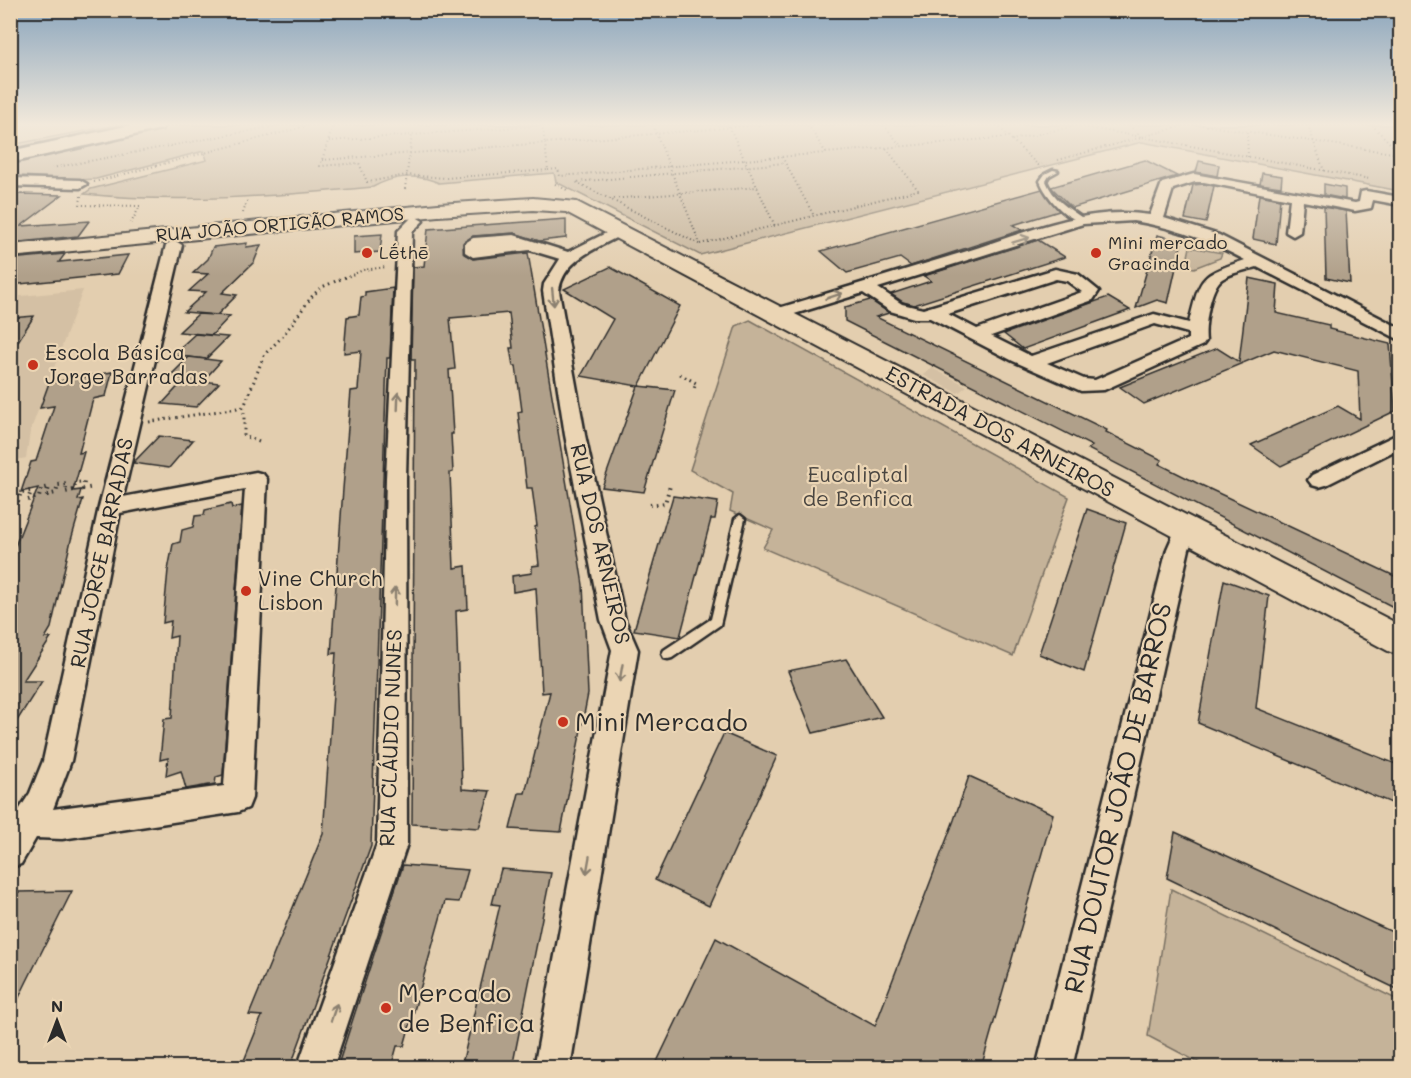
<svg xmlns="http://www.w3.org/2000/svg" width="1411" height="1078" font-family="Mali,sans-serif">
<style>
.built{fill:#d4c0a4}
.green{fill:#c5b399;stroke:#786f62;stroke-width:1.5}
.building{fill:#b0a08a;stroke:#2b2b2b;stroke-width:1.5}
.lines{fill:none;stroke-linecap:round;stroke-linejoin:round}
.lane-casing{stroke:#2b2b2b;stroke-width:5}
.street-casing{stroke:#2b2b2b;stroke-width:5}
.secondary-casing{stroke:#2b2b2b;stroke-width:4}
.highway-casing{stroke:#2b2b2b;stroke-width:5}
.path-far2{stroke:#2b2b2b;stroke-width:2;stroke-dasharray:1 3;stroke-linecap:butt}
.path-far1{stroke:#2b2b2b;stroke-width:3;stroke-dasharray:1.5 4;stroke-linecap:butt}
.path{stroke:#2b2b2b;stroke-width:4;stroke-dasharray:1.5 4.5;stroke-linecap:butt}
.lane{fill:#ebd5b4;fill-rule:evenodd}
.street{fill:#ebd5b4;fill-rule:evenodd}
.secondary{fill:#ebd5b4;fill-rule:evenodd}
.highway{fill:#ebd5b4;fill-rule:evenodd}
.oneway{stroke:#8b8070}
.poi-dot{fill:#c8321e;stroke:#ebd5b4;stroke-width:2}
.labels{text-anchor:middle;stroke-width:4.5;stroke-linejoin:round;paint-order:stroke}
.far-street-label{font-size:18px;fill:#2b2b2b;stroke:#ebd5b4}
.far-poi-label{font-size:18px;fill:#2b2b2b;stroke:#ebd5b4;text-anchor:start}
.poi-label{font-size:21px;fill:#2b2b2b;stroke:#ebd5b4;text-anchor:start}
.street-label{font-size:21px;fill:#2b2b2b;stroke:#ebd5b4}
.park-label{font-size:21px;fill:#4a4641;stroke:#ebd5b4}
.near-poi-label{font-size:26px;fill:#2b2b2b;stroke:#ebd5b4;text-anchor:start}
.near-street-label{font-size:26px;fill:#2b2b2b;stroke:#ebd5b4}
</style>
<rect width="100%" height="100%" fill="#e3ceaf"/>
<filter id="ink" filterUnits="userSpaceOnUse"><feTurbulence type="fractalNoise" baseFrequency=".0167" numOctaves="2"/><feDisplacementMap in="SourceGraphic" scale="12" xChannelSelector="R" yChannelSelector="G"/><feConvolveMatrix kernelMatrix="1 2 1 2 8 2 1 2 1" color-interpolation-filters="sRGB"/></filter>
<g filter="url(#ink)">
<g class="built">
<path d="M83,290L30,432L26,458L11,461V297Z"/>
<path d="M932,368L967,386L958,393L923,375Z"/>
</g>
<g class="green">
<path d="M116,125H143L11,153L10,145Z"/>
<path d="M166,125H1400V191L1142,142L700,255L556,182L554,173L439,183C418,173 393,176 373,187C277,196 181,204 84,194L91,189L207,160L204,151L96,179L78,180L11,175L10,161Z"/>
<path d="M1190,247L1222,253L1220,258L1194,268L1186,266Z"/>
<path d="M750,320L1069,497L1013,656L763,548L773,530L730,511L733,494L690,470L736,326Z"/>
<path d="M1171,889L1400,1001V1067H1207L1148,1036Z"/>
</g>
<g class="building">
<path d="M1145,160L1177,176L1072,208L1051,187Z"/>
<path d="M1199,161L1219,165L1217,176L1196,172Z"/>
<path d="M1262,173L1282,176L1281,187L1260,184Z"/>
<path d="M1204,184L1214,186L1206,223L1185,219L1193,185Z"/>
<path d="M1324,184L1345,188V199L1324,195Z"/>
<path d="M1042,189L1059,211L1013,225L1022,230L911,266L900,258L847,273L821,251Z"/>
<path d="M18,194L62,195L21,226L89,221L78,236L10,243V199Z"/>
<path d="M1259,195L1280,199L1276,244L1253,239Z"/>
<path d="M1324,207L1346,211L1350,283L1326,278Z"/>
<path d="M566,219V238L539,241L514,233L473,236L463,243L464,254L473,259L528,253L573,521L583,585L588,694L561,832L510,829L519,793H525L550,692L542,693L536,588L513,592L512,576L532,573V566L539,565L535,527L537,526L532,488H527L518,412L522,411L516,366H513L510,348H513L509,313L450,318L455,369L449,370L453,434H451L453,472L450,473L454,568L466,566L468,609L456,611L462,789L490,791L479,828L412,824L415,359H411L413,267L424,266L428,229Z"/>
<path d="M382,234L380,252L354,254V236Z"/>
<path d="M1157,235L1182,241L1168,303L1157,300L1136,308Z"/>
<path d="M1038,240L1065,257L914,305L903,302L891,294L931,281L924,276Z"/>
<path d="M247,243L246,247L261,245L254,262L222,293L237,295L217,315L184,312L206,292L189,291L208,274L193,273L208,259L213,247Z"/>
<path d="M65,254L59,262L128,255L118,274L10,285V259Z"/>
<path d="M610,267L680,306L639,386L675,390L644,492L602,487L638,386L581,376L613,319L564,289Z"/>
<path d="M1249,278L1278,284L1276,313L1329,325V329L1390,344L1395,411L1281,466L1251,445L1338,406L1360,419L1358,371L1274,350L1144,404L1120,387L1217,348L1239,362Z"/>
<path d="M393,288L390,358H387L371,846L290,1068H241L262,1016L249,1015L323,834L336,653L331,654L343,489L351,391L358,390L361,351L344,353L347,317L359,315L361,297L365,296V292Z"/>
<path d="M1108,297L1130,310L1023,349L1004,334Z"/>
<path d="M870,300L889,313L876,317L1107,430L1106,432L1162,460L1159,464L1199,484L1401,579V611L1088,449L1092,446L845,321V307Z"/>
<path d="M198,314L230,316L212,335L179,332Z"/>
<path d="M34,316L10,354V318Z"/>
<path d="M195,334L228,337L206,359L172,355Z"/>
<path d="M189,357L221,361L203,381L219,383L196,407L162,404L185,379L169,377Z"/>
<path d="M112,372L106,396L93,399L79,453L84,452L73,491L81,490L78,500L83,499L71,540L51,628L45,638H51L23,681H42L10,732V559L38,488L21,492L31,462L36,461L54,406L40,408L49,383Z"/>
<path d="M159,436L193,440L169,468L133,463Z"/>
<path d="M673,496L718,502L715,519H711L680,637L634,630Z"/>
<path d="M231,504L232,508L242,506L223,775L216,777L215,784L186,789L181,771L166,776L168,758L160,760L164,719L172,718L177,636L169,638L171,621L163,623L168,570L173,544L180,542L182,530L193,527L195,516L204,515L205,510Z"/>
<path d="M1087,509L1126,523L1084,672L1039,654Z"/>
<path d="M1224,580L1269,596L1256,708L1401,766V807L1198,723Z"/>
<path d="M846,659L882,717L813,733L788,671Z"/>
<path d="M724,733L777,756L709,906L655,880Z"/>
<path d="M969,776L1053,814L981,1068H654L716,938L875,1026L954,820Z"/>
<path d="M1175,832L1401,936V991L1167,878Z"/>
<path d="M403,865L468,870L459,902L445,901L404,1046H397L391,1068H337Z"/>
<path d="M501,869L551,873L512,1068H461L500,905L492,904Z"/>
<path d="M72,891L27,981L10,1016V903L17,892Z"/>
</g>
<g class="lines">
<g class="lane-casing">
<g id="lane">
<path d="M1053,170L1058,171L1049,176L1046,181C1053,199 1068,208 1084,219V221C1067,222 1046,196 1040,181L1045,174Z"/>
<path d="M740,515L745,519L720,625L672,658L668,659L664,658L662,654L664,650L711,619L735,519Z"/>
</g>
</g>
<g class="street-casing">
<g id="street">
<path d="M1194,174L1355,203L1359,202L1361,192L1366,191L1400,197V205L1373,200L1371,208L1355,211L1303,201L1300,232L1293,236L1286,232L1290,199L1204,182H1195L1173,189L1164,218L1219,235L1400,328V340L1257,267C1246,270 1231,273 1222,279C1210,287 1204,327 1206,341L1203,345L1104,390L1081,391L1013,361L930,318H914L890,311L863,293L778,319L770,314L772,310C837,291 899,271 964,252C1024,233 1086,205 1150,215L1162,183ZM1133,221C1176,228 1207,240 1245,260C1198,276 1201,276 1189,323L1154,314L1031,356L991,336L1093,300L1099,291L1078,274L1055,269L923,309L902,304L878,288L1083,224ZM1056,279L1067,281L1082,292L977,329L948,314ZM1155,324L1188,333V339L1095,380L1084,379L1047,363Z"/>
<path d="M10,178L80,180L87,184L80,188L10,186Z"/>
<path d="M416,217L423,221L412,232L406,478L407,844L333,1068H297L377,844L386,478L398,231L411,218Z"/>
<path d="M618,227L623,228L625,231L623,234C598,248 563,259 559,291L585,435L625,620L638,650L570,1068H534L612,650L601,620L565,435L543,291L544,284L560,259L530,250L473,257L465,252V243L473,238L514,235L568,252Z"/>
<path d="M174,240L182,245L123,497L256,472L263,474L267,479L252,798L248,808L238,812L62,839L36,838L21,864L10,868V824L30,793L43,761L99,507L166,245ZM245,489L224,786L53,809L71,761L120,513Z"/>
<path d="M1400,433V448L1326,485L1319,487L1312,485L1308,480L1312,475Z"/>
<path d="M1186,522L1194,524L1197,530L1189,549L1072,1068H1036L1167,549L1178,524Z"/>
</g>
</g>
<g class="secondary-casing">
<path id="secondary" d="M533,198L577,202L1400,625V656L1388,651L566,212L533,210L438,216L10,257V245L438,204Z"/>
</g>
<g class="highway-casing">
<path id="highway" d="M131,125H165L162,129L156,130L10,163V151Z"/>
</g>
<g class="path-far2">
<path d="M542,125L545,143L760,125"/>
<path d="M653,125L700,244L918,190L886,148"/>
<path d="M808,125L826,153"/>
<path d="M884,125L901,146"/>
<path d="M997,125L1012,140L1074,126"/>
<path d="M1072,125L1142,137L1186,125"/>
<path d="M1129,125L1142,137"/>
<path d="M1202,125L1400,154"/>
<path d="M1308,125L1324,171"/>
<path d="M1372,125L1400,153"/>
<path d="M729,126L775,226"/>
<path d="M1247,132L1248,157"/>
<path d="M1012,140L1038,165L1042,164"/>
<path d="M329,141L547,125"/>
<path d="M782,157L814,216"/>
<path d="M322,160L545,143L548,170L446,178L407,175L367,182L359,163L320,166L333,126L351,125"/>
<path d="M1058,160L1142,137L1370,179"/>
<path d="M52,168L281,125"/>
<path d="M548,170L558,169L560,176L1009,137"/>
<path d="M94,182L311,125"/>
<path d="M555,184L567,190"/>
<path d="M405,189L412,135"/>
<path d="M81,196L80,205L140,206L131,223"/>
<path d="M610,199L758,187"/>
<path d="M243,213L248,199"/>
<path d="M699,244L576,182L785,163"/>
<path d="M345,278L363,270L387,267"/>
</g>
<g class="path-far1">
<path d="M680,374L696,383L694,389"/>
<path d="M149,422L244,407"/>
<path d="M259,442L244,436V407L264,355L282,337L313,295L322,287L348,276"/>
</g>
<g class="path">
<path d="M18,502L21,492L31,491L28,500L39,497L41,489L49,487L47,495L56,493L58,485L67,484L65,492L74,490L76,483L84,482L83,489L94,487"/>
<path d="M650,505L665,503L670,486"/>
</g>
<use href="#lane" class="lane"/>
<use href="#street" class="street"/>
<use href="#secondary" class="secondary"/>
<use href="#highway" class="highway"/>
</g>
<defs><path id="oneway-shaft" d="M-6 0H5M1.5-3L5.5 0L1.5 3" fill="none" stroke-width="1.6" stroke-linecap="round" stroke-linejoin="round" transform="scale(1.5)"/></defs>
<g class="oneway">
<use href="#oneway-shaft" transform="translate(1021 240) rotate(-17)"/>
<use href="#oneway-shaft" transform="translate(834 296) rotate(-18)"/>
<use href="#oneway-shaft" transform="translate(553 297) rotate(84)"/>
<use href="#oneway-shaft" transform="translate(398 401) rotate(-88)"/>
<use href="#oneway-shaft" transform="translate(395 596) rotate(-89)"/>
<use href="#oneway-shaft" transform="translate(621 673) rotate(100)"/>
<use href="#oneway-shaft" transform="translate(588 865) rotate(100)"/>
<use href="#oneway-shaft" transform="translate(334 1012) rotate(-71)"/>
</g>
</g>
<linearGradient id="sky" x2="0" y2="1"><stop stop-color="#89a4bc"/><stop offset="0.45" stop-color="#f2e9db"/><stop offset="1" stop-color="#f2e9db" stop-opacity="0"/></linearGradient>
<rect width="1411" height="276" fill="url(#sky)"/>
<g class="poi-dot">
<circle cx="367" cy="253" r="6"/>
<circle cx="1096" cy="253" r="6"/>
<circle cx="33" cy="365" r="6"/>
<circle cx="246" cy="591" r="6"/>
<circle cx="563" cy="722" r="6"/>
<circle cx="386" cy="1008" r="6"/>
</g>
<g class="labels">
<g class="far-street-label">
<text transform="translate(280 225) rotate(-5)" y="6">RUA JOÃO ORTIGÃO RAMOS</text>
</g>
<g class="far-poi-label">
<text x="1108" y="249">Mini mercado<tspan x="1108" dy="21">Gracinda</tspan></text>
<text x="379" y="259">Lḗthē</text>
</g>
<g class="poi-label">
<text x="45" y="360">Escola Básica<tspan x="45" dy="24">Jorge Barradas</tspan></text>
<text x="258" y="586">Vine Church<tspan x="258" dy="24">Lisbon</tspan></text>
</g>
<g class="street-label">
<text transform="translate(1000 432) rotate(28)" y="7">ESTRADA DOS ARNEIROS</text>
<text transform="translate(600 544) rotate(77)" y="7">RUA DOS ARNEIROS</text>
<text transform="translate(102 553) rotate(-78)" y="7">RUA JORGE BARRADAS</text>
<text transform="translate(391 738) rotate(-88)" y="7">RUA CLÁUDIO NUNES</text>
</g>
<g class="park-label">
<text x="858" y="482">Eucaliptal<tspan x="858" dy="24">de Benfica</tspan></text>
</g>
<g class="near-poi-label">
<text x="575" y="731">Mini Mercado</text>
<text x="398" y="1002">Mercado<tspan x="398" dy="30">de Benfica</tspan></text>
</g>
<g class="near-street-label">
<text transform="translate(1118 798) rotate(-77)" y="9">RUA DOUTOR JOÃO DE BARROS</text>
</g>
</g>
<rect width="1411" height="1078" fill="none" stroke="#ebd5b4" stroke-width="36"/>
<rect x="18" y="18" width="1375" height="1042" fill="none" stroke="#2b2b2b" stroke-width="2" filter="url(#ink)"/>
<g transform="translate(57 1021)" stroke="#ebd5b4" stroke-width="4.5" paint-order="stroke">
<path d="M0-4.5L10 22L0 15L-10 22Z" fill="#2b2b2b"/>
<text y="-9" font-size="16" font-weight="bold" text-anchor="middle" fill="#2b2b2b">N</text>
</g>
</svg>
